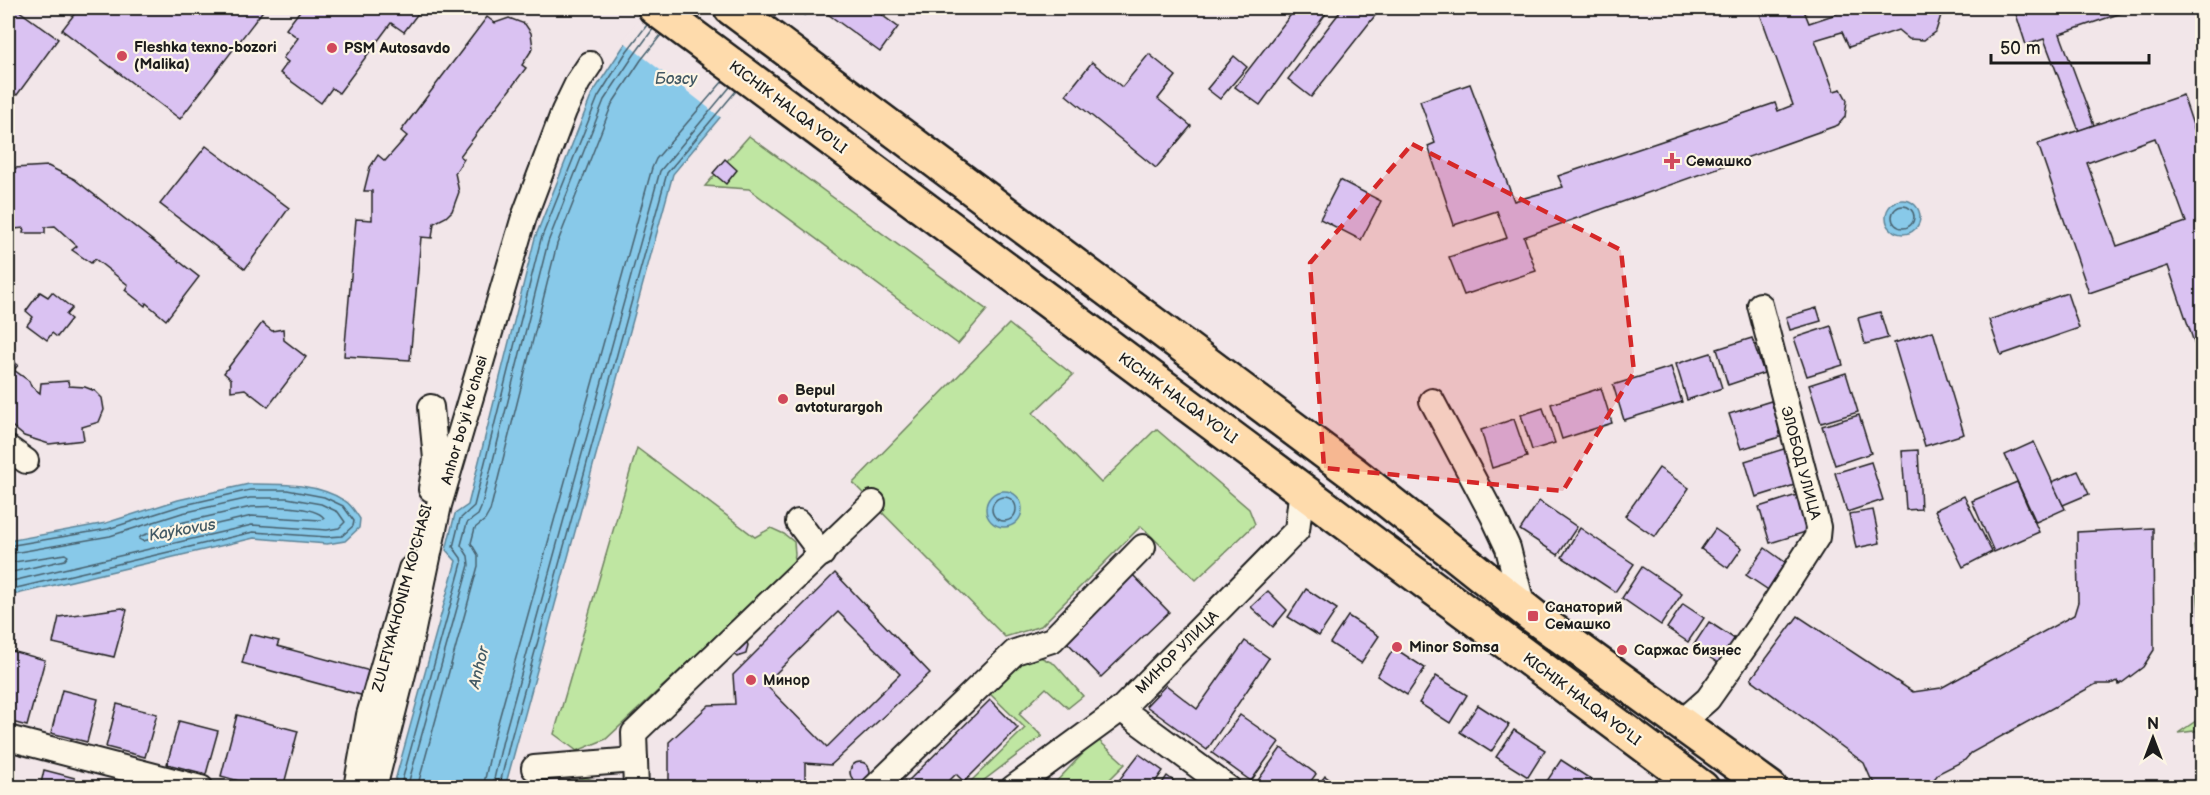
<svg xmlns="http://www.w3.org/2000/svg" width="2210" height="795" font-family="'Balsamiq Sans',sans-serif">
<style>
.green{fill:#bfe6a2;stroke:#6e815f;stroke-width:1.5}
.water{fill:#88c9e9;stroke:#5d8497;stroke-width:1.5}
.pier{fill:#f2e6e9}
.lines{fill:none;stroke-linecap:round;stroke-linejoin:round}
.shore{stroke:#47616e;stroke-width:1.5}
.building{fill:#dac2f2;stroke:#1c1c1c;stroke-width:1.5;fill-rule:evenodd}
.street-casing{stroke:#1c1c1c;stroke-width:28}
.highway-casing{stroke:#1c1c1c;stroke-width:38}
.street{stroke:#fcf5e5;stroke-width:24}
.highway{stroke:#fedbac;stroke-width:33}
.marked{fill:#d62828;fill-opacity:0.2;stroke:#d62828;stroke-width:4.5;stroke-dasharray:12 8;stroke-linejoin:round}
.poi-dot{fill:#d1495b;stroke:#fcf5e5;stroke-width:2}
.labels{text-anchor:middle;stroke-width:4.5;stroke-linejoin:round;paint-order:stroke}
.poi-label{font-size:15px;font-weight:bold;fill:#1c1c1c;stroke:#fcf5e5;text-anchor:start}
.street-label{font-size:15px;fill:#1c1c1c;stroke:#fcf5e5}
.water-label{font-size:16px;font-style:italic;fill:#425964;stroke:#fcf5e5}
</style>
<rect width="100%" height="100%" fill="#f2e6e9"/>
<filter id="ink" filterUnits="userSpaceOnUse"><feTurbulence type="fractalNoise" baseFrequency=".0167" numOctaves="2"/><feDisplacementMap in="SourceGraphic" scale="12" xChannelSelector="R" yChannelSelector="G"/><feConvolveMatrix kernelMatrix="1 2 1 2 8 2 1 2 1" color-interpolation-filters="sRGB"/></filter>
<g filter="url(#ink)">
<g class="green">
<path d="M749,136L987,310L958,344L749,189L705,186Z"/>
<path d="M1009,324L1073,375L1033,413L1101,483L1156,429L1249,509L1255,524L1196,580L1141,526L1041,626L1005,637L853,483Z"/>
<path d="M637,448L755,537L771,528L784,534L794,542L795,554L793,565L606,739L577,751L554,734Z"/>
<path d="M2202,542V650L2194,545Z"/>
<path d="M1038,656L1055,664L1083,696L1068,708L1046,688L1019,714L1042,736L975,787L964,788L1025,728L986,690L1015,662Z"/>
<path d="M2202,717V730L2178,733Z"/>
<path d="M1097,739L1125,764L1102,787L1050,788Z"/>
<path d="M586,778L602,783L606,787H553L562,783Z"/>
</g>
<g class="water">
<path d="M653,8H806L805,15L673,174L505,787L393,788L456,561L446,550L455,514L468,505L535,238L592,94L623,47Z"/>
<circle cx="1903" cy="217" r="17"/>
<path d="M249,484C280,484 318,483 345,501C351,504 356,513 360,519L359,528L345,541L327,544L254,538L8,596V541L106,523L178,500Z"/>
<circle cx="1004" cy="509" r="18"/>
</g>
<path class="pier" d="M649,8H793L807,18L724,120L623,41Z"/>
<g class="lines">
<g class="shore">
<circle cx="1903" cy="217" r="11"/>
<circle cx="1004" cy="509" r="12"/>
<path d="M251,507C267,506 315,505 324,518L321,520L252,516L143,541L139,539L141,536L184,522Z"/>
<path d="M8,546L108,529L180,506L250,490H287L324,497L343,506L354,521L353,526L342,536L327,537L253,532L8,590"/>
<path d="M8,554L110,536L182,513L250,498H287L321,504L338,512L345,522L339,528L327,530L252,525L8,582"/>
<path d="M8,563L65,554L68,556L65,560L8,573"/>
<path d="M400,788L462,563L461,558L453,547L460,519L474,506L541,239L598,97L627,51L647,25"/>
<path d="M407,788L469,565L468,556L461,545L467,523L478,515L481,508L548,242L604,100L634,55L653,29"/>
<path d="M417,788L478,566V555L471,543L475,528L485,520L490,511L557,244L612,104L641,60L661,35"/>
<path d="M483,788L494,737L652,168L656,159L723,81"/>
<path d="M492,788L503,740L660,171L730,87"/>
<path d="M499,788L510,742L667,173L736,91"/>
</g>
</g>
<g class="building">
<path d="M8,8H15L58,39L17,95L8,89Z"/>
<path d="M79,8H265L180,119L62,30Z"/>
<path d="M302,8H422L404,32L391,23L339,93L332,88L321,103L280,73L288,62L283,58L298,38L286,29Z"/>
<path d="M829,8H872L898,27L880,52L825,12Z"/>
<path d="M1296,8H1330L1260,105L1235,87Z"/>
<path d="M1343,8H1381L1311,97L1288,79Z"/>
<path d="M1758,8H1803L1809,23L1836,14L1833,8H1964L1941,15L1936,31L1924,40L1909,39L1898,30L1849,47L1842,32L1815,40L1834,91L1841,89L1847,100L1845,117L1838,125L1524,237L1536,271L1464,295L1449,257L1507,238L1497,211L1454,225L1428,146L1435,143L1420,101L1470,84L1514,201L1563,187L1558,176L1775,103L1778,111L1793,105Z"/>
<path d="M2014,8H2136L2060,34L2094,125L2079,131L2044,39L2026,45Z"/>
<path d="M487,17L495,23L509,18L525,24L531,33L533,48L522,65L526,68L460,156L464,159L455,173L459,192L452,211L446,217L434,223L432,238L421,237L410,360L344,356L356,219L372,220V191H364L370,167L378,155L385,161L407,136L401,131Z"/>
<path d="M1149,54L1176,76L1158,99L1191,126L1156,168L1066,95L1092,62L1122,87Z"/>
<path d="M1234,56L1247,67L1220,99L1207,89Z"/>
<path d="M2183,95L2202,152V366L2168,266L2089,293L2038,144ZM2155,138L2186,222L2117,246L2087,163Z"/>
<path d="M206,146L289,208L245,269L160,204Z"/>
<path d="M725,159L737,170L726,184L713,173Z"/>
<path d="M48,166L74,179L199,277L166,320L146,303L145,306L125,290L128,285L95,259L91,263L72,250L77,246L55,226L45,227V233H23L24,228L14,229L8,238V173L14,168Z"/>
<path d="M1340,180L1381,201L1361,240L1320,219Z"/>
<path d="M40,292L48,297L52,292L72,308L66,315L71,319L57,337L52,333L47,340L27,325L33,317L26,311Z"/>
<path d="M2067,293L2079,328L2001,355L1989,320Z"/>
<path d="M1817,308L1821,321L1790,330L1786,317Z"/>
<path d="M1880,312L1888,338L1865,344L1858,318Z"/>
<path d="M262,323L272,331L283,329L284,340L306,357L268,407L245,389L231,391V379L224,373Z"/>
<path d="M1831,326L1843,365L1807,376L1794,338Z"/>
<path d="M1933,331L1964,434L1925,446L1894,343Z"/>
<path d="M1752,338L1764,373L1728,385L1717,349Z"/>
<path d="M1711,353L1722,388L1687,400L1676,364Z"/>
<path d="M8,357L18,365L14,370L29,381L31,386L40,393L41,383L68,381L69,386L85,387L95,391L102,398L104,410L99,422L82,427L84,440L49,444L24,436L8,423Z"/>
<path d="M1671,367L1682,402L1624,420L1613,385Z"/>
<path d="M1846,373L1858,412L1821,423L1809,385Z"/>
<path d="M1601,388L1612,423L1562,439L1551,404Z"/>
<path d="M1771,401L1783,436L1741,449L1729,414Z"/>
<path d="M1543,408L1555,443L1532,450L1521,415Z"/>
<path d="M1859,415L1871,453L1835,465L1822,426Z"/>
<path d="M1514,419L1527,457L1492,468L1481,430Z"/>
<path d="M2034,442L2065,509L2036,522L2005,455Z"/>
<path d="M1787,448L1798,484L1756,497L1745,461Z"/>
<path d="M1918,450L1921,509L1906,510L1902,451Z"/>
<path d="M1871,462L1883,500L1847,512L1835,473Z"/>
<path d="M1659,468L1689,488L1655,537L1625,516Z"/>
<path d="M2078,471L2089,494L2063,505L2052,482Z"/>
<path d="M2017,482L2039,532L1994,552L1972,501Z"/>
<path d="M1800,494L1812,530L1770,543L1759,507Z"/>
<path d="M1964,496L1992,552L1963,567L1935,510Z"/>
<path d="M1539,501L1577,527L1558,555L1520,530Z"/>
<path d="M1873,510L1880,543L1856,548L1849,514Z"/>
<path d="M1580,528L1634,564L1615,592L1562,557Z"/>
<path d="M2153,528L2154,650L2143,667L2119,685L2118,681L2110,684H2096L1971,753L1965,760L1939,773L1927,788H1881L1871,779L1864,763L1751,679L1798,616L1913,692L1941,688L2074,615L2078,602L2077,532Z"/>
<path d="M1715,529L1742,548L1728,568L1701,549Z"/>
<path d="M1765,548L1789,565L1770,591L1746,575Z"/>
<path d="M1642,567L1682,594L1661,625L1622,598Z"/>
<path d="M835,573L930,673L831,765L805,763V788H669V742L709,705L735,704L733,675ZM838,612L900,674L827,747L765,684Z"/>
<path d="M1132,574L1169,612L1101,677L1064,639Z"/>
<path d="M1306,589L1337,609L1319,636L1288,617Z"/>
<path d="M1268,591L1287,610L1273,627L1251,607Z"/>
<path d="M1683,604L1704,618L1688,642L1667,628Z"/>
<path d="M122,608L127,610L114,657L53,643L59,617Z"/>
<path d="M1348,616L1379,636L1361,663L1330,643Z"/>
<path d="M1709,622L1735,639L1718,663L1693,646Z"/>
<path d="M250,634L279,641L277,646L374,672L368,697L242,663Z"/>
<path d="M746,640L748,645L746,654L737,657L732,653Z"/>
<path d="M1245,641L1269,658L1207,750L1146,706L1166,685L1197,709Z"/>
<path d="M1394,648L1425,668L1407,695L1377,676Z"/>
<path d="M8,650L45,660L27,726L8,721Z"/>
<path d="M1436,676L1467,695L1450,723L1419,703Z"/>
<path d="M62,690L98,699L87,742L51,733Z"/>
<path d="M990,700L1018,728L964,782L956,774L942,788H901Z"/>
<path d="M117,704L157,714L145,757L106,747Z"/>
<path d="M1478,705L1509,725L1491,752L1460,732Z"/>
<path d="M237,715L298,731L283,788H264L221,776Z"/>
<path d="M1240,715L1279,742L1251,781L1212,753Z"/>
<path d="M179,721L218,731L206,774L167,764Z"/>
<path d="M1514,730L1545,750L1528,777L1496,757Z"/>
<path d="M1281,748L1316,774L1306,788H1262L1256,783Z"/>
<path d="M1139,754L1163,771L1151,788H1121L1116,784Z"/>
<path d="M1561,760L1592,780L1587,788L1543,787Z"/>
<circle cx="860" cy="772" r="10"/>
<path d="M44,770L75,778L72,788H40Z"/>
<path d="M1167,776L1183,788H1159Z"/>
<path d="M1325,776L1341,788H1316Z"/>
<path d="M2056,781L2061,788H2048V787Z"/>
</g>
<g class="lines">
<g class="street-casing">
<g id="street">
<path d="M1432,401L1493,516L1508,548L1523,608"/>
<path d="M8,448L26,461"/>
<path d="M431,489L436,459L431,407"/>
<path d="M798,522L822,554"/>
<path d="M1121,709L1228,788"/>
<path d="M1682,722L1708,699L1765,618L1817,537L1818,527L1760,305"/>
<path d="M8,738L201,788"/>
<path d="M534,768L635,760"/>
<path d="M356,788L369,715L411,569"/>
<path d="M374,788L407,658L439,505L524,217L564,111L578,82L590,64"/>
<path d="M636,788L634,733L873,503"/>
<path d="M874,788L1015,652L1052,640L1143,547"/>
<path d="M1013,788L1121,709L1297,530L1302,488"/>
</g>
</g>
<g class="highway-casing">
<g id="highway">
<path d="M655,8L1702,788"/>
<path d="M731,8L1353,473L1533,616L1770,788"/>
</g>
</g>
<use href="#street" class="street"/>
<use href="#highway" class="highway"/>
</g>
</g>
<path class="marked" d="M1412,144L1621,250L1634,372L1563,491L1324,468L1310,263Z"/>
<g class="poi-dot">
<circle cx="332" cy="48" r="6"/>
<circle cx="122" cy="56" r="6"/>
<path d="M1669 152h6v6h6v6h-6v6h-6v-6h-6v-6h6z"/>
<circle cx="783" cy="399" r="6"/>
<rect x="1527" y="610" width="12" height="12" rx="3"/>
<circle cx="1397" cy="647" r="6"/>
<circle cx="1622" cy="650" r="6"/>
<circle cx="751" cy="680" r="6"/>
</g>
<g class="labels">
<g class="poi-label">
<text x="134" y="52">Fleshka texno-bozori<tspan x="134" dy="17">(Malika)</tspan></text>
<text x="344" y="53">PSM Autosavdo</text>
<text x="1686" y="166">Семашко</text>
<text x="795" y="395">Bepul<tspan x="795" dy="17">avtoturargoh</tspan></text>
<text x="1545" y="612">Санаторий<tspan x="1545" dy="17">Семашко</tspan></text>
<text x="1409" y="652">Minor Somsa</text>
<text x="1634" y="655">Саржас бизнес</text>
<text x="763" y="685">Минор</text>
</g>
<g class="street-label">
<text transform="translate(788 107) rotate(37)" y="5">KICHIK HALQA YO'LI</text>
<text transform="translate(1178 398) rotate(36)" y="5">KICHIK HALQA YO'LI</text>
<text transform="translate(464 420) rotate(-74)" y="5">Anhor boʻyi koʻchasi</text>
<text transform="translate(1801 463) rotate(75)" y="5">ЭЛОБОД УЛИЦА</text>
<text transform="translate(402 598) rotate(-75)" y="5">ZULFIYAKHONIM KO'CHASI</text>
<text transform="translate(1177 652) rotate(-45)" y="5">МИНОР УЛИЦА</text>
<text transform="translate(1582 699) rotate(37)" y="5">KICHIK HALQA YO'LI</text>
</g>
<g class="water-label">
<text x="676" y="84">Бозсу</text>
<text transform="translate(182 529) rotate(-10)" y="6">Kaykovus</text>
<text transform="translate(478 667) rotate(-76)" y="6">Anhor</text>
</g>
</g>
<rect width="2210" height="795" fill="none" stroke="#fcf5e5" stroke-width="30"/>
<rect x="15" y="15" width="2180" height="765" fill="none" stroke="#1c1c1c" stroke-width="2" filter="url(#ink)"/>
<g transform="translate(2153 738)" stroke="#fcf5e5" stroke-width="4.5" paint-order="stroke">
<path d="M0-4.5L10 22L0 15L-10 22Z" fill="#1c1c1c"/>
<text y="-9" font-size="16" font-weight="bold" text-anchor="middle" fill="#1c1c1c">N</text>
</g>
<path d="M1991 54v9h158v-9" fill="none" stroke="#1c1c1c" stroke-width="3"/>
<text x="2000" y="54" font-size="18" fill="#1c1c1c" stroke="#fcf5e5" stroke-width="4.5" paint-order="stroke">50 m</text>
</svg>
